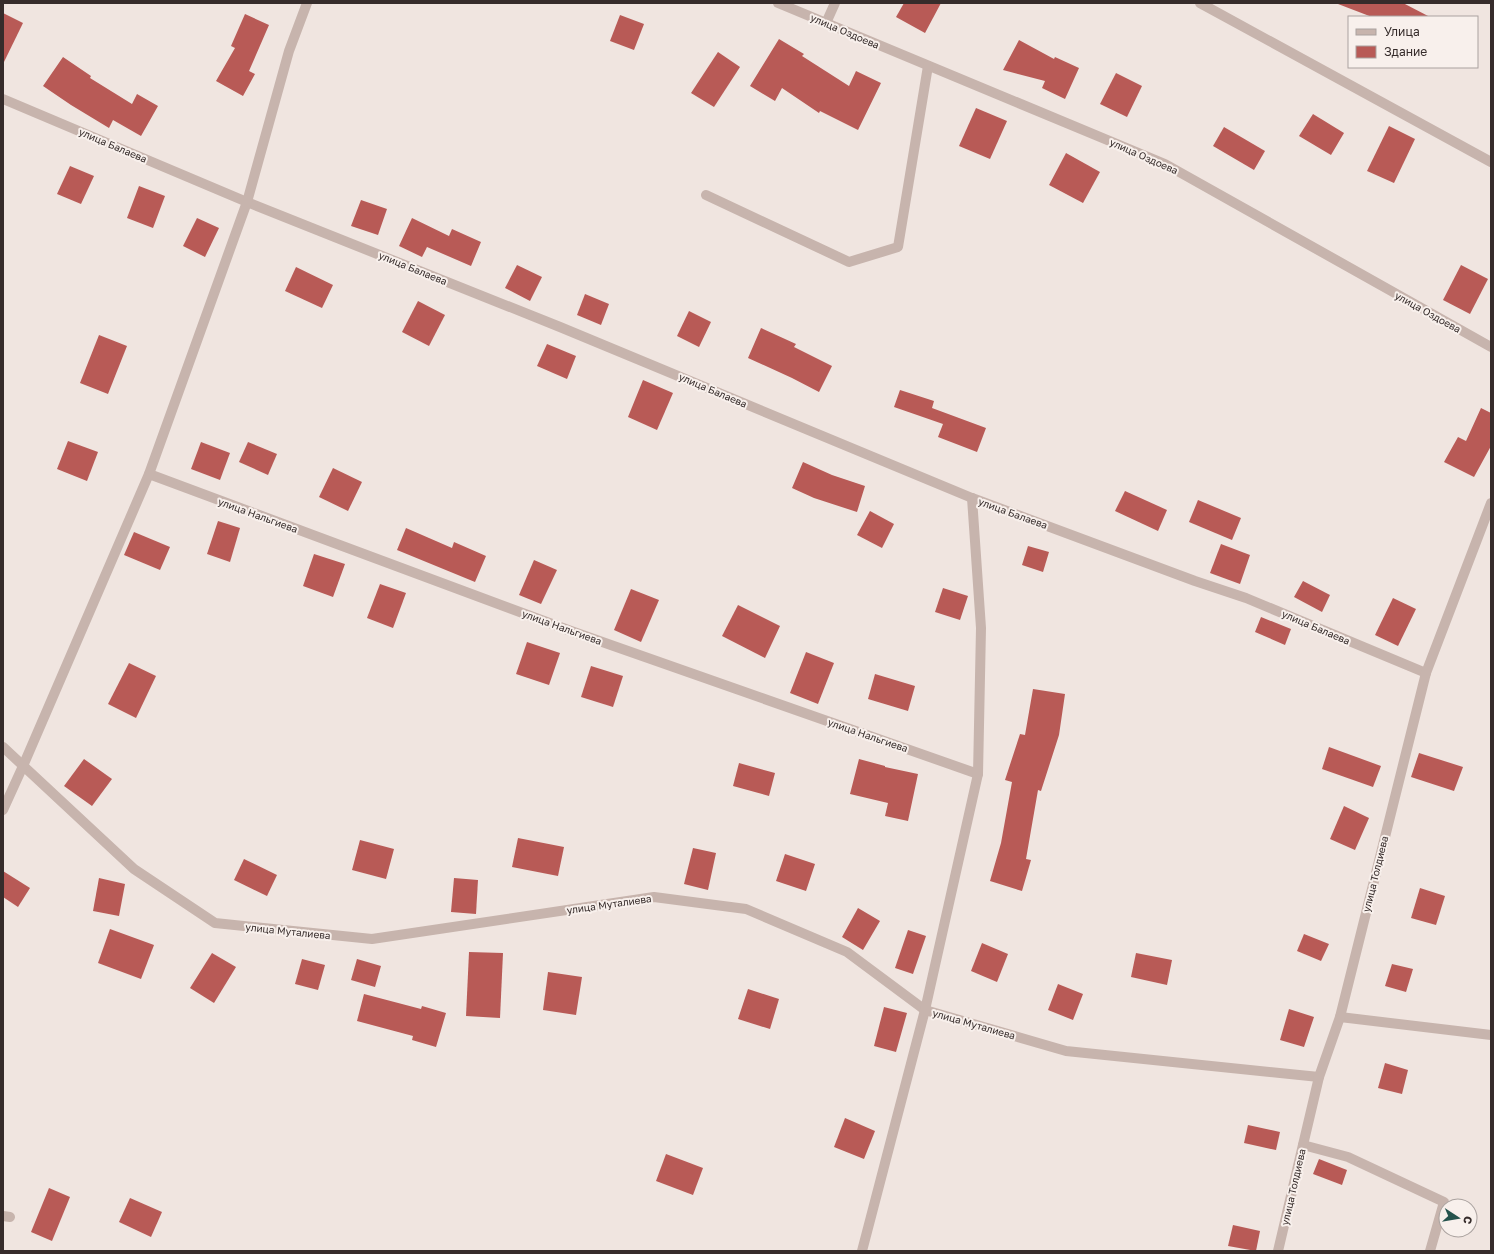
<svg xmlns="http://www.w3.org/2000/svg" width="1494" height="1254" font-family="'Golos Text',sans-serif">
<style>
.building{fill:#b85a56}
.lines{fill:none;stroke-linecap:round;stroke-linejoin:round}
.minor{stroke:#c7b4ad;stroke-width:10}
.labels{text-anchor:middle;stroke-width:4;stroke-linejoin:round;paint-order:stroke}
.street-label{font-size:10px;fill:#362c2b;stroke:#f8f0ec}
</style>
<rect width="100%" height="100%" fill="#f0e5e0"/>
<g class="building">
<path d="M904,3H941L925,33L896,17Z"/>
<path d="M1338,3H1403L1430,17H1372L1338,4Z"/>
<path d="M3,13L23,23L3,64Z"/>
<path d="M245,14L269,25L249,71L255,74L243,96L216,81L235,48L231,46Z"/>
<path d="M620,15L644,24L634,50L610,41Z"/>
<path d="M779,39L804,54L802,56L849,86L856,71L881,83L858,130L820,111L819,113L782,88L775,101L750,86Z"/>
<path d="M1019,40L1054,59L1055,57L1079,68L1065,99L1042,88L1045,81L1003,70Z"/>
<path d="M718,52L740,67L714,107L691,93Z"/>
<path d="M63,57L91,76L90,78L132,104L137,94L158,106L141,136L113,120L109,128L71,105L43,86Z"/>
<path d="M1116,73L1142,86L1127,117L1100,104Z"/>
<path d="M976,108L1007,121L990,159L959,146Z"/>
<path d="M1313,114L1344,133L1331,155L1299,136Z"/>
<path d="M1389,126L1415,139L1394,183L1367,171Z"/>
<path d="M1224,127L1265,151L1254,170L1213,146Z"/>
<path d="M1066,153L1100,172L1083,203L1049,185Z"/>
<path d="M70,166L94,176L81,204L57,194Z"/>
<path d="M139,186L165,196L153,228L127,218Z"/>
<path d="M361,200L387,209L378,235L351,226Z"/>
<path d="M197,218L219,228L205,257L183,246Z"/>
<path d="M412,218L449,236L452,229L481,242L471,266L427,247L422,257L399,246Z"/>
<path d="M517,265L542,277L530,301L505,288Z"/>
<path d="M1461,265L1488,279L1470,314L1443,300Z"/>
<path d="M296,267L333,285L322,308L285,291Z"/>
<path d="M585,294L609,304L601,325L577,315Z"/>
<path d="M418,301L445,315L429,346L402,332Z"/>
<path d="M689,311L711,322L699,347L677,336Z"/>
<path d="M761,328L796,344L794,347L832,366L819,392L792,378L748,358Z"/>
<path d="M99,335L127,346L108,394L80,383Z"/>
<path d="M547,344L576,356L567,379L537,366Z"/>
<path d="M643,380L673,393L657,430L628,417Z"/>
<path d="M900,390L934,401L932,408L986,428L977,452L938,437L943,424L894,407Z"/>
<path d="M1481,408L1491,413V446L1474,477L1444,462L1458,437L1466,441Z"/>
<path d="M68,441L98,452L87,481L57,469Z"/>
<path d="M201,442L230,453L220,480L191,469Z"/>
<path d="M248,442L277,454L268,475L239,462Z"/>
<path d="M803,462L832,475L865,486L857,512L814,498L792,488Z"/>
<path d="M333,468L362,482L348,511L319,497Z"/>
<path d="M1125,491L1167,510L1158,531L1115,511Z"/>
<path d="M1198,500L1241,518L1232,540L1189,522Z"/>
<path d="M870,511L894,524L882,548L857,535Z"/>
<path d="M218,521L240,528L230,562L207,554Z"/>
<path d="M406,528L452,548L454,542L486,556L475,582L397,550Z"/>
<path d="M134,532L170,547L160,570L124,555Z"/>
<path d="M1221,544L1250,555L1240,584L1210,573Z"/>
<path d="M1028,546L1049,552L1043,572L1022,565Z"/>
<path d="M314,554L345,564L333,597L303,586Z"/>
<path d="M534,560L557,570L541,604L519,595Z"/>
<path d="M1303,581L1330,595L1322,612L1294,597Z"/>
<path d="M380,584L406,593L393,628L367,618Z"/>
<path d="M943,588L968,596L960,620L935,612Z"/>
<path d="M631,589L659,600L641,642L614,630Z"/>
<path d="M1393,598L1416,609L1398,646L1375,635Z"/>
<path d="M738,605L780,626L765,658L722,636Z"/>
<path d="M1261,617L1291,629L1285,645L1255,632Z"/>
<path d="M527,642L560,653L549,685L516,674Z"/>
<path d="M806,652L834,663L818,704L790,693Z"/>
<path d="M129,663L156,676L136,718L108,704Z"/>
<path d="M591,666L623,676L613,707L581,697Z"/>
<path d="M875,674L915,686L908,711L868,699Z"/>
<path d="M1033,689L1065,694L1059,735L1041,791L1038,790L1026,859L1031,860L1022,891L990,881L1001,843L1012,782L1005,780L1020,734L1025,735Z"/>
<path d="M1329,747L1381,766L1373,787L1322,769Z"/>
<path d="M1419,753L1463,767L1454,791L1411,777Z"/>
<path d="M84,759L112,779L92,806L64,786Z"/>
<path d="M859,759L885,766V767L918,774L908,821L885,816L888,803L850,794Z"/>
<path d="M739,763L775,773L769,796L733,786Z"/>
<path d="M1344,806L1369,818L1355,850L1330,839Z"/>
<path d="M518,838L564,847L558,876L512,867Z"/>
<path d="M360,840L394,849L386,879L352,870Z"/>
<path d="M693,848L716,853L708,890L684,884Z"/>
<path d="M785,854L815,864L806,891L776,881Z"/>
<path d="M244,859L277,875L267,896L234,880Z"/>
<path d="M3,871L30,888L18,907L3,897Z"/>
<path d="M99,878L125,884L119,916L93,911Z"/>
<path d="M454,878L478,880L476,914L451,912Z"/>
<path d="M1420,888L1445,896L1436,925L1411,918Z"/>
<path d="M858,908L880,921L863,950L842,937Z"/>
<path d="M110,929L154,945L141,979L98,963Z"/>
<path d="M908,930L926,936L913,974L895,968Z"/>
<path d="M1304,934L1329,944L1321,961L1297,951Z"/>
<path d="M982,943L1008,954L997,982L971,971Z"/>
<path d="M469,952L503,953L500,1018L466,1016Z"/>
<path d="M212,953L236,967L214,1003L190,988Z"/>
<path d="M1136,953L1172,960L1167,985L1131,977Z"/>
<path d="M302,959L325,965L318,990L295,984Z"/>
<path d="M357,959L381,966L375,987L351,980Z"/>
<path d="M1392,964L1413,969L1406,992L1385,986Z"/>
<path d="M548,972L582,977L576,1015L543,1010Z"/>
<path d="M1058,984L1083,994L1073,1020L1048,1010Z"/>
<path d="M748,989L779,999L770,1029L738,1019Z"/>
<path d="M364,994L421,1009L422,1006L446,1013L436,1047L412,1040L413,1036L357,1021Z"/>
<path d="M884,1007L907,1013L896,1052L874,1046Z"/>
<path d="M1289,1009L1314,1017L1304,1047L1280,1040Z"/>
<path d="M1385,1063L1408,1070L1402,1094L1378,1088Z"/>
<path d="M845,1118L875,1131L864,1159L834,1147Z"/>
<path d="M1248,1125L1280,1132L1276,1150L1244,1143Z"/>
<path d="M666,1154L703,1168L693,1195L656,1181Z"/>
<path d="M1319,1159L1347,1170L1342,1185L1313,1174Z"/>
<path d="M49,1188L70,1197L52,1241L31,1232Z"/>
<path d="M130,1198L162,1212L151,1237L119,1222Z"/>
<path d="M1233,1225L1260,1231L1256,1251L1228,1246Z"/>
</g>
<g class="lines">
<g class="minor">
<path d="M778,3L1165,164L1491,347"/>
<path d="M1200,3L1491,162"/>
<path d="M826,23L835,3"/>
<path d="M3,99L247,202L560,327L972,498L1195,581L1246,598L1426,673"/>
<path d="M706,195L849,262L898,247L928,66"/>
<path d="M149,474L571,631L978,774"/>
<path d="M3,747L134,869L215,923L372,939L654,897L746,909L847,952L925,1010L1066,1051L1319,1077"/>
<path d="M3,810L23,766L149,474L247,202L289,51L307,3"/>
<path d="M1340,1017L1491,1035"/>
<path d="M1303,1145L1348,1157L1444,1202L1430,1251"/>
<path d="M3,1216L10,1217"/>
<path d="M862,1251L925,1010L978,774L981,628L972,498"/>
<path d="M1278,1251L1319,1077L1340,1017L1426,673L1491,503"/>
</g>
</g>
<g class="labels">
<g class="street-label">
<text transform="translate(845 31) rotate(23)" y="4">улица Оздоева</text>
<text transform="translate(113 145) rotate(23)" y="4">улица Балаева</text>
<text transform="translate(1144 156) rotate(24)" y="4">улица Оздоева</text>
<text transform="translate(413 268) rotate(22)" y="4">улица Балаева</text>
<text transform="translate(1428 312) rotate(29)" y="4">улица Оздоева</text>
<text transform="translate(713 390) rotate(23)" y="4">улица Балаева</text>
<text transform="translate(1013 513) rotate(20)" y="4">улица Балаева</text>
<text transform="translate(258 515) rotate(20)" y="4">улица Нальгиева</text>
<text transform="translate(562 627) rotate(20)" y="4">улица Нальгиева</text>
<text transform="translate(1316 627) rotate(23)" y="4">улица Балаева</text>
<text transform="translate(868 735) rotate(19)" y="4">улица Нальгиева</text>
<text transform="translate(1375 874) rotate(-76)" y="4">улица Толдиева</text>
<text transform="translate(609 904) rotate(-8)" y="4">улица Муталиева</text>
<text transform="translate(288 931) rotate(6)" y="4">улица Муталиева</text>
<text transform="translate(974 1024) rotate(16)" y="4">улица Муталиева</text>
<text transform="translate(1293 1187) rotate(-77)" y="4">улица Толдиева</text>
</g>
</g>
<rect width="1494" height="1254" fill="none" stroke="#362c2b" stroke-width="8"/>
<rect x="1348" y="16" width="130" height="52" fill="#f8f0ec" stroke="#aaa29f"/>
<rect x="1356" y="29" width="20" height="6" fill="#c7b4ad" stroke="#aaa29f"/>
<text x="1384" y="36" font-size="12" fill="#362c2b">Улица</text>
<rect x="1356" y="46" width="20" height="12" fill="#b85a56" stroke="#aaa29f"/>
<text x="1384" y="56" font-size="12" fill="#362c2b">Здание</text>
<g transform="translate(1458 1218) rotate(102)"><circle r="19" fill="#f8f0ec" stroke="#aaa29f"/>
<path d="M0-3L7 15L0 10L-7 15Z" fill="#25534d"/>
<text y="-6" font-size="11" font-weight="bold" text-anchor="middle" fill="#362c2b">С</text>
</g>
</svg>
